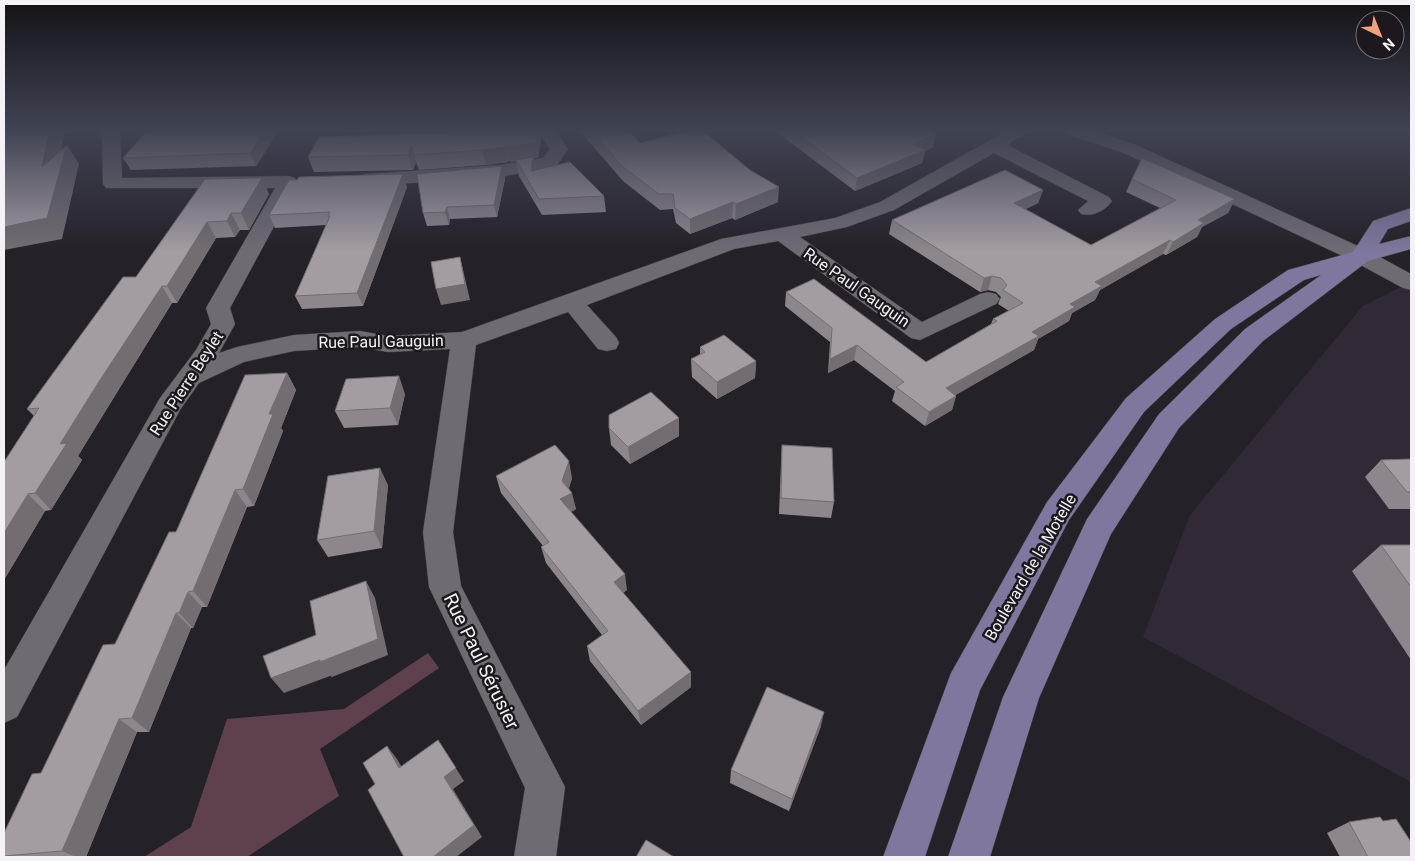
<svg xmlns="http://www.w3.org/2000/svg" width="1415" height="861" font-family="Roboto,sans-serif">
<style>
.built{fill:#312a36}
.green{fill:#5e404f}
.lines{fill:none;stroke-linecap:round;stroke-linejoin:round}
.minor-casing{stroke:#413e43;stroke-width:1}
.major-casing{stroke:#413e43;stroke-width:1}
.minor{fill:#6f6b73;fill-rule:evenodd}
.major{fill:#7f779e;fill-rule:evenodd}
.wall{fill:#8d868c}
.shaded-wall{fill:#736d72}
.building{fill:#a49ca3;stroke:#736d72}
.labels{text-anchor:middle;stroke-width:5;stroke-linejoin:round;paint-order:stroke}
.street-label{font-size:16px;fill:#f4f2f6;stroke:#1c181e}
.near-street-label{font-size:19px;fill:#f4f2f6;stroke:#1c181e}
</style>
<rect width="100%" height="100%" fill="#252128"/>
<path class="built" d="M1411,282V782L1143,637L1190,515L1363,306Z"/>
<path class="green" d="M428,653L439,668L320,749L339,796L247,857H144L191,827L227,719L344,709Z"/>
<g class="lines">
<g class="minor-casing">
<g id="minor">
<path d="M102,130H120L122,178L288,176L295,178L298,182L230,308L235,324L219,353L237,347L294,335L360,331L388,336L462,332L721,239L835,218L880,202L1008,130H1030L1007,145L1109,197L1112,201C1105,211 1093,217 1081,214L1078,210L1088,201L994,153L894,210L847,227L800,237L922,322L980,294L988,292L996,294L1000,299L996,304L920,340L911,338L778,241L734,249L587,305L616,337L619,343L616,349L607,351L598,349L568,312L476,345L453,532L461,586L565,787L556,857H514L525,788L429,587L423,532L450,349L388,352L360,347L294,351L244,362L199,383L180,410L17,717L4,723V670L160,398L196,350L211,324L206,308L275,188H106L103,184Z"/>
<path d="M537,130H555L568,149L556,167L500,177L367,186L360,184L357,180L360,176L367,174L500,165L543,158L550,149Z"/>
<path d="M1064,130H1091L1136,145L1369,251L1411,274V290L1403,288L1353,261L1124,153L1067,134Z"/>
</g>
</g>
<g class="major-casing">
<path id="major" d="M1411,208V221L1388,229L1379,244L1411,236V249L1368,261L1263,341L1179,428L1111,534L1039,698L990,857H948L1003,697L1087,519L1159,414L1245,329L1321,275L1304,280L1231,329L1144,412L1069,520L980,690L925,857H883L951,673L1047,502L1126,398L1215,319L1288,270L1353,252L1373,221Z"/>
</g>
<use href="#minor" class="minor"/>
<use href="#major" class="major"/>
</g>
<g class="wall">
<path d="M148,130H279L256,166L131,170L123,158Z"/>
<path d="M579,130H628L640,143L778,202L735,220L732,218L690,234L676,223L673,209L660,210L623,181Z"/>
<path d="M774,130H927L933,147L925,151L922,163L855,191Z"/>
<path d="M541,139L538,158H534L536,170L604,196L606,212L542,215L519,176L516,161L510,162L509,160L508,162L486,165L419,170L416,162L413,170L314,172L308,157Z"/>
<path d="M502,166L505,179L497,217L450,219L449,225L427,226L423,213Z"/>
<path d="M205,179L269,194L249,230H240L235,237L216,238L177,303H172L114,397L78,456L82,460L51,510L45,511L4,580V462L34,416L27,409L136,277Z"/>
<path d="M1132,179L1235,199L1228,213L1202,227L1197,237L1166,255L1163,254L1100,290L1095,300L1072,313L1069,321L1038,339L1034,350L955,395L956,396L952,410L925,426L892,401L895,391L854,360L828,373L830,342L785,306L786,292L926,362L991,324L993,319L1009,311L998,304L1001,297L996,292L988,290L980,292L889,234L892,220L1043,190L1038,203L1025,209L1091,245L1160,208L1126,192Z"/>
<path d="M407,187L363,306L302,309L295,296L326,225L275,228L269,215Z"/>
<path d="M700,347L756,361L755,378L717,399L692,377L691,359L700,355Z"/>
<path d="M287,373L296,390L281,428L283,431L254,506L247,507L207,607H202L193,628H191L149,732H137L86,857H4V833L41,773L115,644L176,532Z"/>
<path d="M405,394L398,425L344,428L335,411Z"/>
<path d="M609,428L679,436L630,464L611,445Z"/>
<path d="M782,445L834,502L831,518L779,514L781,462Z"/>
<path d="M1411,459V509H1389L1365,477L1381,460Z"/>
<path d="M496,476L572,478L569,488L576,509L571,512L627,590L623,593L691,687L641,725L590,661L587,646L602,635L546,563L541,547L543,546L501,493Z"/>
<path d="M388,485L382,548L328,557L317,540Z"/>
<path d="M1381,545H1411V660L1352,571Z"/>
<path d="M821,726L789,811L730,783L731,770Z"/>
<path d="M1383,821L1411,857H1340L1327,833L1349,822Z"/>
</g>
<g class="shaded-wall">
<path d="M50,130H65L55,187L42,167Z"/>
<path d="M266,130H279L256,166L250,153Z"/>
<path d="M538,130H540L541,139L538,158H534L536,173L531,171L533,159L510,162L507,146Z"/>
<path d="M936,134L933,147L925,151L922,163L855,191L857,178L913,144Z"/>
<path d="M506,144L509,160L508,162L486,165L482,150Z"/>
<path d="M67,145L79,164L62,239L4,250V227Z"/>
<path d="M412,146L416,162L413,170L408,155Z"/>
<path d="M502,166L505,179L497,217L494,205Z"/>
<path d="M403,174L407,187L363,306L357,293Z"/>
<path d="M262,178L269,194L249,230L241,213Z"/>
<path d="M779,187L778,202L735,220L736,204Z"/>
<path d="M1043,190L1038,203L1010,217L1014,203Z"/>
<path d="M1235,199L1228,213L1202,227L1197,237L1166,255L1173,242L1198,220Z"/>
<path d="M733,202L732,218L690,234V219Z"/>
<path d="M447,207L450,219L449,225L445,212Z"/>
<path d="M231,213L240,230L235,237L227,221Z"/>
<path d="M207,222L216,238L177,303L167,286Z"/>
<path d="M1170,240L1163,254L1100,290L1095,300L1072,313L1069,321L1038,339L1034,350L942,403L946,388L1032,332L1070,304L1095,282Z"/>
<path d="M460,257L470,300L441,305L436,289Z"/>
<path d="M992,276L988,290L980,292L984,278Z"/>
<path d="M162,286L172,303L78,456L82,460L51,510L35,493L60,444L100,380Z"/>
<path d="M857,345L854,360L828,373L830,359Z"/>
<path d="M756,361L755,378L717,399V382Z"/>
<path d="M287,373L296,390L281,428L283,431L254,506L243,489L269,414Z"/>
<path d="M399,376L405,394L398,425L390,408Z"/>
<path d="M956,396L952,410L925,426L929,412Z"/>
<path d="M679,418V436L630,464L628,447Z"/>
<path d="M569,461L572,478L566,496L572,493L576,509L564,516L560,499L562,481Z"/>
<path d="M380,468L388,485L382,548L374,531Z"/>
<path d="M235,490L247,507L207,607L193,591Z"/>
<path d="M28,494L45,511L4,580V533Z"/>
<path d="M625,574L627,590L616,598L614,582Z"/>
<path d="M366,581L375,598L388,655L332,677L330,676L284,693L271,678L320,660Z"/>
<path d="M188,592L202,607L193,628L179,613Z"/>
<path d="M176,613L191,628L149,732L132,718Z"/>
<path d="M691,672V687L641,725L638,711Z"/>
<path d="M824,712L821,726L789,811L792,799Z"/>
<path d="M119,719L137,732L86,857H76L62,851Z"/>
<path d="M438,740L464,781L453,789L482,837L456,857H433L444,777Z"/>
<path d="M387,746L397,759L410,781L399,768Z"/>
</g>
<g class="building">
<path d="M4,130H50L42,167L67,145L47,218L4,227Z"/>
<path d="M148,130H266L250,153L123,158Z"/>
<path d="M451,130H538L536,143L507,146L506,144L505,147L482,150L414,155L412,146L408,155L308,157L319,137L450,133Z"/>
<path d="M590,130H628L640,143L690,130H702L750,170L779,187L736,204L733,202L690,219L675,208L673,194H659L622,166Z"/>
<path d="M792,130H927L936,134L913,144L925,150L857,178Z"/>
<path d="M533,157L531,171L570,162L604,196L539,199L516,160Z"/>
<path d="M1142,158L1235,199L1198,220L1204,223L1173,242L1170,240L1095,282L1102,286L1070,304L1075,307L1032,332L1039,336L946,388L956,396L929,412L896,387L904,382L857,345L830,359L832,328L786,292L814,279L926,362L997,321L993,319L1023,303L1003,290L1007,285L1001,278L992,276L984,278L892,220L1005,170L1043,190L1014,203L1091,245L1176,200L1132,179Z"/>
<path d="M502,166L494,205L447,207L445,212L423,213L417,174Z"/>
<path d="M403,174L357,293L295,296L330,216H328L330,212L269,215L289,180H297L299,177Z"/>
<path d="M262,178L241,213H231L227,221L207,222L167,286H162L100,380L60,444L67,443L35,493L28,494L4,533V462L39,408L27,409L123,277H136L205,179Z"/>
<path d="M460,257L465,284L436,289L431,262Z"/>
<path d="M724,335L756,361L717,382L691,359L705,352L700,347Z"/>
<path d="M287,373L269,414H273L243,489L235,490L193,591L188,592L179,613H176L132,718L119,719L62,851L4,856V833L32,774L41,773L103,645L115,644L169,532H176L245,375Z"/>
<path d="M399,376L390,408L335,411L346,379Z"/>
<path d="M651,392L679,418L628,447L609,428V415Z"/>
<path d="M555,445L569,461L562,481L572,493L560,499L625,574L614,582L691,672L638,711L587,646L608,631L541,547L549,542L496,476Z"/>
<path d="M782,445L832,448L834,502L781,498Z"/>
<path d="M1411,459V492H1407L1381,460Z"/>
<path d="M380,468L374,531L317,540L328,476Z"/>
<path d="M1381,545H1411V587Z"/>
<path d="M366,581L378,639L320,662V660L271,678L263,656L316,635L310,601Z"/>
<path d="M767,687L824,712L792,799L731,770Z"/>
<path d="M438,740L456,768L444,777L474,825L433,857H404L368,790L375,784L363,763L387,746L399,768Z"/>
<path d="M1380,817L1383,821L1396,819L1411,842V857H1368L1349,822Z"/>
<path d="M646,840L674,857H636Z"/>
</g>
<linearGradient id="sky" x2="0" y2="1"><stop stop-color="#141216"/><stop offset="0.52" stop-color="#404353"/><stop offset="1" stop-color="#404353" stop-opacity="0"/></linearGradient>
<rect width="1415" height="251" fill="url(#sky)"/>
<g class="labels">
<g class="street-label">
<text transform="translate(857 287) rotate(35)" y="6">Rue Paul Gauguin</text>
<text transform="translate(381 341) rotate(-1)" y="6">Rue Paul Gauguin</text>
<text transform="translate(186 383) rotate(-57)" y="6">Rue Pierre Beylet</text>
<text transform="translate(1030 567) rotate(-60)" y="6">Boulevard de la Motelle</text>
</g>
<g class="near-street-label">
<text transform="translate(482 661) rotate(64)" y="7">Rue Paul Sérusier</text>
</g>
</g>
<rect width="1415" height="861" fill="none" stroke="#f4f2f6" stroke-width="10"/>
<g transform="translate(1380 35) rotate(137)"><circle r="24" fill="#1c181e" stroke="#726f74"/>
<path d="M0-4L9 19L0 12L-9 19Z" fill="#f2a17e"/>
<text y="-8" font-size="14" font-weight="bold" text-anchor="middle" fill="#f4f2f6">N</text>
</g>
</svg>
